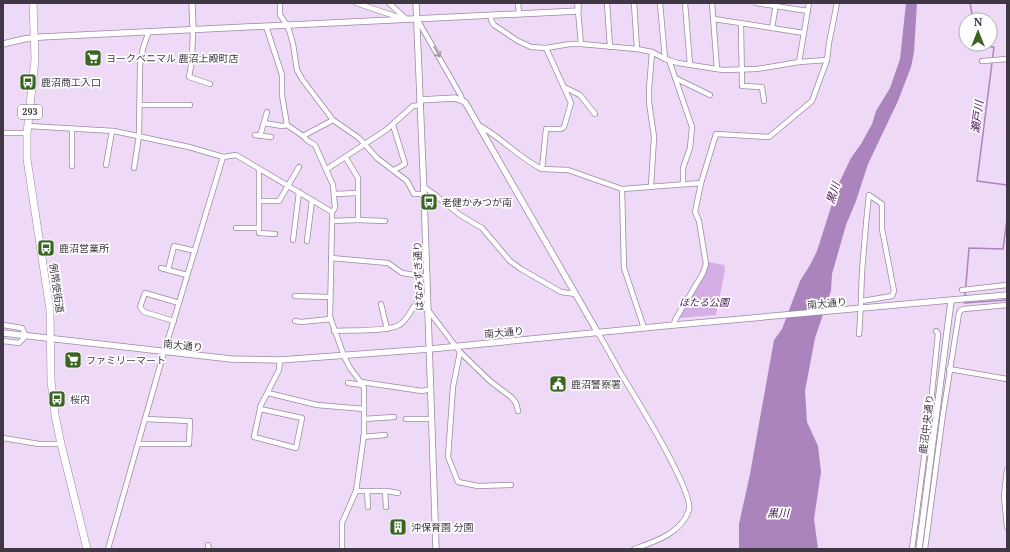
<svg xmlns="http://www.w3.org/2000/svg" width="1010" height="552" font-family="'Noto Serif','Noto Sans JP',serif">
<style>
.green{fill:#d4aee4}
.water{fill:#ac84bd}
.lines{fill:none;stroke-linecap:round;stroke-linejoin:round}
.stream{stroke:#ac84bd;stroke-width:1.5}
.minor-casing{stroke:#9c88a4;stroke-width:6}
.tertiary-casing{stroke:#9c88a4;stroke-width:7}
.trunk-casing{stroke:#9c88a4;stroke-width:8}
.minor{stroke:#fff;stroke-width:4.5}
.tertiary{stroke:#fff;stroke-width:5.5}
.trunk{stroke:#fff;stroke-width:7}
.oneway{stroke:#9f9ba1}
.labels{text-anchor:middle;stroke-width:3.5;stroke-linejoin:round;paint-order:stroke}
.shield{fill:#fff;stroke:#79737b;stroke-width:1}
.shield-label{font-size:9px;font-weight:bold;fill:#3f3743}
.poi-label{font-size:10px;fill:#3f3743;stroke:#fff;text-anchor:start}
.street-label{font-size:10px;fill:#3f3743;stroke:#fff}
.park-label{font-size:10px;font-style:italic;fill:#48145a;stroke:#fff}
.water-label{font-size:11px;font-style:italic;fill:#461258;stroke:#fff}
</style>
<rect width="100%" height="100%" fill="#eed9f7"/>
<path class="green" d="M708,262L724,265L725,270L716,315L679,318L707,270Z"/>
<path class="water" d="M906,3H917L914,52L911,67L898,101L868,164L856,201L846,225L832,274L831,291L815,338L805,391L807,422L818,446L821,472L814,519L818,549H739V524L750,474L774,340L782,329L800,281L810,265L817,251L838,185L851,158L861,144L872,124L876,111L890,88L900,59Z"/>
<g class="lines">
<g class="stream">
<path d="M970,3L973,20"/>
<path d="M975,44V47L980,46L994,47L977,181L1007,185"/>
<path d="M965,296L969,248L1003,249L1007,219"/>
<path d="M964,300V303L1007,300"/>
</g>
<g class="minor-casing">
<g id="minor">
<path d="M280,3V15L287,25L290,33L293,44L297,70L302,79L333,120L359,138L377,158L407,181L414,194H424"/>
<path d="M356,3L404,19"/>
<path d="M389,3L405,18"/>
<path d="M518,3L519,14"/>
<path d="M607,3L610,47"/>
<path d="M634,3L637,49"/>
<path d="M660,3L665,59"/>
<path d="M685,3L690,65"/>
<path d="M712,3L717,69"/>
<path d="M756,3L808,11"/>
<path d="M578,11L581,44"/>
<path d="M491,15V20L494,25L518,41L531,47L546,48L570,44H581L637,49L652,52L665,59L678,63L723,70L757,69L799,62L827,60"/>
<path d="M417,19L461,96L462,100"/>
<path d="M714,19L804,33"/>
<path d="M741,24L742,86L762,87L764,101"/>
<path d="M266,26L282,75V95L287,125L303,136L308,141L315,145L333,185L335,208L332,212V221L330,317L344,356L350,368L363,385L364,389V435L356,491L342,523V549"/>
<path d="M772,28L776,4"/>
<path d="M193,29L192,60L189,77L210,84"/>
<path d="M192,60L207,59"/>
<path d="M669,60L692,127L690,148L683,168V184"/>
<path d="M982,61L1007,59"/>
<path d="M799,62L809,3"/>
<path d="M675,78L710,95"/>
<path d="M564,87L580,95L595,114"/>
<path d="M140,105H190"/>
<path d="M264,123L282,126L287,125"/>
<path d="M393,125L405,164L394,170"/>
<path d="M28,126L114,131L189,147L223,157L236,155L332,212"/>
<path d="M480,126C502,138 519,158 542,169L546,129H561L564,127L571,103L546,48"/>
<path d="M72,129V166"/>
<path d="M3,133H27"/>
<path d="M255,135L271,137"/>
<path d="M260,136L267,112"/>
<path d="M303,136L333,120"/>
<path d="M106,165L112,131"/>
<path d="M134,168L139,136L140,65L143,48L149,31"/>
<path d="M259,169V233L275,234"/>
<path d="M327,169L386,130L413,106L421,105"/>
<path d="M542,169L568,170L622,189L701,183L716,134L769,137L812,101L827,60L829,43L837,3"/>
<path d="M651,186L654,137L649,102V89L652,52"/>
<path d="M424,187L434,194L460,215L482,228L510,261L521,269L561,292L576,294"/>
<path d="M622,189L624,268L644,328"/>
<path d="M334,194L358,193"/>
<path d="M262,201H279L299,167"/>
<path d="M358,220L385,221"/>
<path d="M332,221L358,220V178L346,158"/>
<path d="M236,228H259"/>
<path d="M293,240L299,192"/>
<path d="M307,241L312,200"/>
<path d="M331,258L388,263L402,273L427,277"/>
<path d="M161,268L187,275"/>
<path d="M168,270L174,246L195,251"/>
<path d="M962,290L1007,285"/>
<path d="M295,296L330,297"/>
<path d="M381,304L387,329"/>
<path d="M428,310L460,352L490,381L511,397L516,403L518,411"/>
<path d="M174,321L144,312L140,307L145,293L179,303"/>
<path d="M295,321L301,322L331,319"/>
<path d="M3,325L22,328L26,336L19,343L3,341"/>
<path d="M674,325L675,320L703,273L706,264L699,221L695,212L701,183"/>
<path d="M334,331C349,330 387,332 399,325C412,318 410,301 428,298"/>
<path d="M598,333C606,346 613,359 620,372C633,393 694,492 689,510C682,533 654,542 634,549"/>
<path d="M859,334C861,313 861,293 862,272C864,246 866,221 869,195L882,204V229L894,291L892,296L862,301"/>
<path d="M460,352L453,387L448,457L458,482L478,486L511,485"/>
<path d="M949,369L1007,379"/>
<path d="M361,382L422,391L431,389"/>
<path d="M348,383L363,385"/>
<path d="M268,393L317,405L364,409"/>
<path d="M260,409L302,418L296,448L254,437L260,409V407L279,370L280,360"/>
<path d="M364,419L394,417"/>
<path d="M406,419H432"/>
<path d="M363,437L385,435"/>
<path d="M3,438L39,444H61"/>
<path d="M138,444H189L190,421L145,419"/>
<path d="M1007,470L1004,496L1007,527"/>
<path d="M356,491H387L398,493"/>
<path d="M367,491L368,507"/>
<path d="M385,491L386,507"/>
<path d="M208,545L209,549"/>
<path d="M108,549L162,359L223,157"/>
<path d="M912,549L930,412L938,334L936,331"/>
<path d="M925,549L943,414L959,313L961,310L964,309L1007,305"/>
</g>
</g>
<g class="tertiary-casing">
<g id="tertiary">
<path d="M192,3L193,29"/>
<path d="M416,3L424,194L436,549"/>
<path d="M3,44L24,39L41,37L578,11V3"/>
<path d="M420,100L455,98L465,102L598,333"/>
<path d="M3,333L231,359L280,360L430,349L674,325L1007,295"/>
<path d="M919,549L951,301"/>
</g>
</g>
<g class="trunk-casing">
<path id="trunk" d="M33,3L35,59L27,133V159L50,310L51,381L55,415L61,444L87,549"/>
</g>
<use href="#minor" class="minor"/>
<use href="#tertiary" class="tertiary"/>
<use href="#trunk" class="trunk"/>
</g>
<defs><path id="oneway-shaft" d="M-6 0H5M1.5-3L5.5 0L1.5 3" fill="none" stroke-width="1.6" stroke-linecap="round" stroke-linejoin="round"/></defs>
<use class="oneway" href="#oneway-shaft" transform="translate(437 52) rotate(61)"/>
<defs>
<g id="supermarket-square" transform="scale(0.9)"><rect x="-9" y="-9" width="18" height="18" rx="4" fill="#3a6421" stroke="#fff"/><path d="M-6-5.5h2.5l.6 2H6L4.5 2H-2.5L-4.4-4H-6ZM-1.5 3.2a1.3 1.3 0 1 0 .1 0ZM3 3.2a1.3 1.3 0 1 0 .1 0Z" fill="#fff"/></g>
<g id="bus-square" transform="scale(0.9)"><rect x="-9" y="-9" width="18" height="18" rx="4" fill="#3a6421" stroke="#fff"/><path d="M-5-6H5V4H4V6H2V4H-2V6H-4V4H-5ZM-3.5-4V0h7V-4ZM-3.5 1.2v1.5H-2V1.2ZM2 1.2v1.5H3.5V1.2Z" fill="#fff"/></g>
<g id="civic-square" transform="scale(0.9)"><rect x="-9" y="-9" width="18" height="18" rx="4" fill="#3a6421" stroke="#fff"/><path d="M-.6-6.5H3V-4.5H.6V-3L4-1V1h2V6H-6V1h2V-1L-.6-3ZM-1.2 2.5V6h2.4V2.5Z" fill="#fff"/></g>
<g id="building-square" transform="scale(0.9)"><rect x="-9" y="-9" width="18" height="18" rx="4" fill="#3a6421" stroke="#fff"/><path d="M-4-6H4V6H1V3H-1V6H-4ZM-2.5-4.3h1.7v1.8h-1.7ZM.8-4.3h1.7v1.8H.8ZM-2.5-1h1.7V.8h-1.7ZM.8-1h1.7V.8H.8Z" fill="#fff"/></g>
</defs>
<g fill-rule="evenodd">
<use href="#supermarket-square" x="93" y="58"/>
<use href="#bus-square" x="28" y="82"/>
<use href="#bus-square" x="429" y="202"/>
<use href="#bus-square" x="46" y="248"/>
<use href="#supermarket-square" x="73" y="360"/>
<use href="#civic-square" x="558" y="384"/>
<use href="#bus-square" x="57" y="399"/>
<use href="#building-square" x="398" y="527"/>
</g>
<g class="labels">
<rect class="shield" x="18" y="105" width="24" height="14" rx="3"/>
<g class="shield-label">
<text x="30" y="115">293</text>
</g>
<g class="poi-label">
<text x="106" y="62">ヨークベニマル 鹿沼上殿町店</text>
<text x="41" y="86">鹿沼商工入口</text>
<text x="442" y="206">老健かみつが南</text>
<text x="59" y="252">鹿沼営業所</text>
<text x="86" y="364">ファミリーマート</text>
<text x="571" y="388">鹿沼警察署</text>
<text x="70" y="403">桜内</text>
<text x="411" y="531">沖保育園 分園</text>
</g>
<g class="street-label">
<text transform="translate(418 276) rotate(-92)" y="4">はなみずき通り</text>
<text transform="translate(57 288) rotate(82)" y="4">例幣使街道</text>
<text transform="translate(827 303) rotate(-5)" y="4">南大通り</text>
<text transform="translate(504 332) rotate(-5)" y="4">南大通り</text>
<text transform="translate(183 345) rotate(6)" y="4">南大通り</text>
<text transform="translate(926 424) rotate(-83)" y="4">鹿沼中央通り</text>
</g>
<g class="park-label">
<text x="704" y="306">ほたる公園</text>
</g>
<g class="water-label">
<text transform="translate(977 117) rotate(-83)" y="4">瀬戸川</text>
<text transform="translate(833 193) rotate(-72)" y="4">黒川</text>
<text x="778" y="517">黒川</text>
</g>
</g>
<rect width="1010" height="552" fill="none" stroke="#3f3743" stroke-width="8"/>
<g transform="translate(978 32)"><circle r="19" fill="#ffffff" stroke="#b2afb4"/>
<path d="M0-3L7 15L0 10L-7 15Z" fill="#3a6421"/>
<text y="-6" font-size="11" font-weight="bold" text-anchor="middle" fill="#3f3743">N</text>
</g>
</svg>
